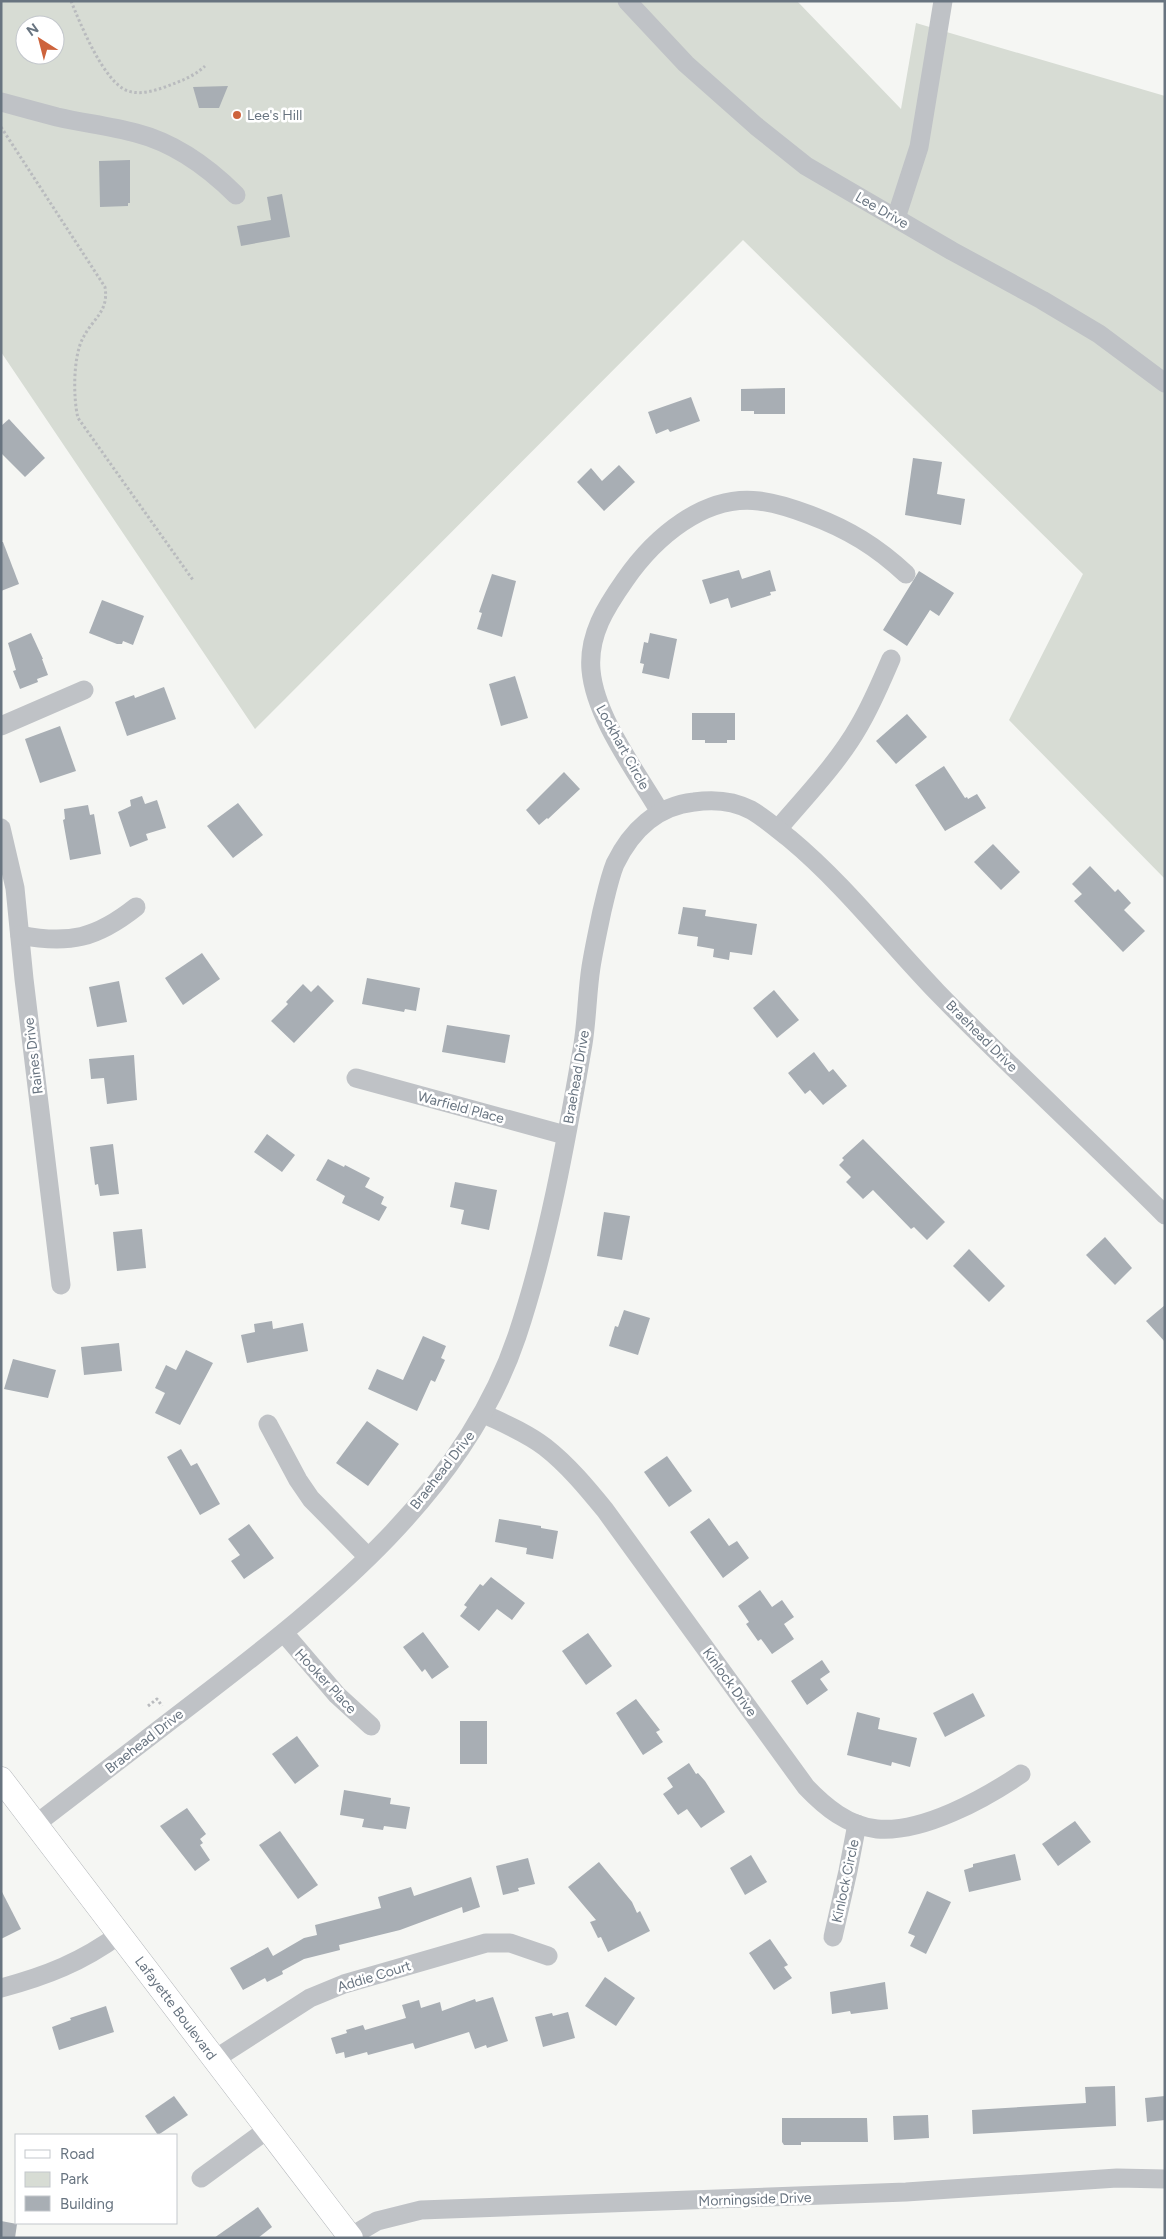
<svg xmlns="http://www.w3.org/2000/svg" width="1166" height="2239" font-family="Figtree,sans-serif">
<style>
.green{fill:#d7dcd4;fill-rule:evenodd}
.building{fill:#a8aeb4}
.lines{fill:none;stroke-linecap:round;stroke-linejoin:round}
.major-casing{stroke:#b3b6ba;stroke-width:25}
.path{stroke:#b9bbbe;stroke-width:3;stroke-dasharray:2.5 2.5;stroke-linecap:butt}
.minor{stroke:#bfc2c6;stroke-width:19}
.major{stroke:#fff;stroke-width:24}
.poi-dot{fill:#cd633c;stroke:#fff;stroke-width:2}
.labels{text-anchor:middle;stroke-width:5;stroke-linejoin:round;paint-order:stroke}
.poi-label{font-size:14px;fill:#687480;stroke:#fff;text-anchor:start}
.street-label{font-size:14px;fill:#687480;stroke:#fff}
</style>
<rect width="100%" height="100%" fill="#f5f6f3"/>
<path class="green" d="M1,1H797L901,109L916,23L1165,96V879L1009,720L1083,574L743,240L255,729L1,352ZM25,25H55V55H25Z"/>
<g class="building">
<path d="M228,86L219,108H199L193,87Z"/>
<path d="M130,160V203H128V206L100,207L99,161Z"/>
<path d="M282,194L290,237L241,246L237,226L271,220L267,197Z"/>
<path d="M785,388V414H754V411H741V389Z"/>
<path d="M691,397L700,421L670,432L668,429L656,434L648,412Z"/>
<path d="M9,419L45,458L25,477L1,453V426Z"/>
<path d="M913,458L942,462L937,494L965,499L961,525L905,515Z"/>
<path d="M619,465L635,482L604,511L577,482L591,468L602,481Z"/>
<path d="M1,542H3L19,584L1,591Z"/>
<path d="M739,570L742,579L770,570L776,591L770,592L771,595L731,608L728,598L710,604L702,580Z"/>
<path d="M919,571L954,593L939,616L930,610L907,646L883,630Z"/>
<path d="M492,574L516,581L502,637L477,629L482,613L479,612Z"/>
<path d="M102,600L144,616L133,645L123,641L122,644H117L89,633Z"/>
<path d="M31,633L43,659H42L48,675L37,679L38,682L20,689L13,671L16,670L8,643Z"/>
<path d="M650,633L677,639L669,679L642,673L644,664L640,663L644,642L648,643Z"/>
<path d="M515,676L528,718L501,726L489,684Z"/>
<path d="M164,687L176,719L127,736L115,702L134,695L135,698Z"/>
<path d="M692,713H735V740H727V743H705V740H692Z"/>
<path d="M907,714L927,737L896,764L876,741Z"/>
<path d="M60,726L76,771L40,783L25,739Z"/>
<path d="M944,766L965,798L967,797L968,799L977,794L986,808L945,831L915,785Z"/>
<path d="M564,772L580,789L548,819L547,818L539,825L526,810Z"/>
<path d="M142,796L145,804L157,800L166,828L146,834L148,840L130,847L118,812L131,806L130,800Z"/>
<path d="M238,803L263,835L233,858L207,826Z"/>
<path d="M88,805L90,815L94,814L101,854L70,860L63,820L65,819L64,809Z"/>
<path d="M993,844L1020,872L1001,890L974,862Z"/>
<path d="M1090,866L1115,892L1118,889L1131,903L1124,910L1145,931L1123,952L1074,901L1082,894L1072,884Z"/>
<path d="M683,907L706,910L705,916L757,924L752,955L730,952L729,960L713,957L714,949L697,946L698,937L678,934Z"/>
<path d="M202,953L220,979L183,1005L165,978Z"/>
<path d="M367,978L420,988L416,1011L405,1009L404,1012L362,1004Z"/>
<path d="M119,981L127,1022L97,1027L89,987Z"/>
<path d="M303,984L311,992L318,985L334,1001L294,1043L271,1021L288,1004L286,1002Z"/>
<path d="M774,990L799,1020L777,1038L753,1008Z"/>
<path d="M447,1025L510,1035L505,1063L442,1052Z"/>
<path d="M814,1052L829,1072L833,1069L847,1086L823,1105L810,1090L805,1094L788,1073Z"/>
<path d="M134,1055L137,1100L107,1104L104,1078L91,1079L89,1059Z"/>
<path d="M267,1134L295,1155L282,1172L254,1152Z"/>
<path d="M863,1139L945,1222L927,1240L914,1227L911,1229L873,1190L863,1199L846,1182L851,1177L839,1165L844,1160L842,1158Z"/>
<path d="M113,1144L119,1194L100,1196L98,1184L95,1185L90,1147Z"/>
<path d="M328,1159L344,1167L345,1165L370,1178L365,1187L384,1197L381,1204L387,1207L379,1221L342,1203L345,1196L316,1180Z"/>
<path d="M455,1182L497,1190L489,1230L461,1224L464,1210L450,1207Z"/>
<path d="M604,1212L630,1216L622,1260L597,1256Z"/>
<path d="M142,1229L146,1268L117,1271L113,1232Z"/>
<path d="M1105,1237L1132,1268L1115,1285L1086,1255Z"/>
<path d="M969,1249L1005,1286L989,1302L953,1266Z"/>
<path d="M1165,1305V1342L1146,1321Z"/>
<path d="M624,1310L650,1318L638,1355L609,1346L615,1326L618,1327Z"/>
<path d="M272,1321L273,1329L303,1323L308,1351L247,1363L241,1335L255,1332L254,1324Z"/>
<path d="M423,1336L446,1346L441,1358L445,1360L435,1382L431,1380L417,1411L368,1389L377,1369L403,1380Z"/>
<path d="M119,1343L122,1371L84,1375L81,1347Z"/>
<path d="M186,1350L213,1363L180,1425L155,1413L165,1393L155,1388L166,1365L176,1370Z"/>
<path d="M13,1359L56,1370L48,1398L4,1389Z"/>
<path d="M367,1421L399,1444L368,1486L336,1463Z"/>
<path d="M181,1449L191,1466L197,1463L220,1504L200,1515L167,1457Z"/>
<path d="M667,1456L692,1491L669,1507L644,1472Z"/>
<path d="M709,1518L729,1546L737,1541L749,1558L723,1578L690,1532Z"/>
<path d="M499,1519L541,1526V1528L558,1531L553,1559L526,1554L527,1548L495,1542Z"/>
<path d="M249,1524L274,1558L244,1579L231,1561L240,1555L228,1539Z"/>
<path d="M491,1577L525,1603L512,1620L497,1609L479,1631L460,1616L467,1607L464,1605L480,1584L483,1586Z"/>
<path d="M760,1590L772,1607L782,1600L794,1617L784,1624L794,1639L772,1654L761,1639L758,1641L746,1624L749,1622L738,1606Z"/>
<path d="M423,1632L449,1667L432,1679L425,1669L422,1672L403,1647Z"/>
<path d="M588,1633L612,1666L586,1685L562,1651Z"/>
<path d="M822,1660L830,1672L820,1679L828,1690L807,1705L791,1681Z"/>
<path d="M973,1693L985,1716L945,1737L933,1713Z"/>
<path d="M636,1699L660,1730L656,1732L663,1742L643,1755L616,1713Z"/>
<path d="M857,1712L880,1718L878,1729L917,1738L910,1767L892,1762L891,1766L847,1755Z"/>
<rect x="460" y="1721" width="27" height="43"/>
<path d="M297,1736L319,1766L295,1784L272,1754Z"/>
<path d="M689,1763L696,1774L698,1773L705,1781L725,1812L701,1828L687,1809L678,1815L663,1794L673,1787L667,1778Z"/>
<path d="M344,1790L391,1798L390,1804L410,1807L406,1829L384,1826L383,1830L362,1827L364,1819L340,1815Z"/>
<path d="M187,1808L206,1834L200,1839L203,1843L200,1845L210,1860L195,1871L160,1826Z"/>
<path d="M1075,1821L1091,1842L1058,1866L1042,1844Z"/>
<path d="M280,1831L318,1885L298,1899L259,1845Z"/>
<path d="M1015,1854L1021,1880L969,1892L964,1870L973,1867V1864Z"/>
<path d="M751,1855L767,1882L745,1895L730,1868Z"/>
<path d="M528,1858L535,1884L518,1888L519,1891L503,1895L496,1866Z"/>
<path d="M599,1862L632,1902L637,1913L640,1911L650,1931L608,1952L601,1937L598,1938L590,1922L596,1920L568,1887Z"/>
<path d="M471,1877L480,1907L463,1913L462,1907L400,1930L339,1945L340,1950L304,1959L282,1971L283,1974L267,1982L265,1978L243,1990L230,1968L268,1947L273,1956L304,1938L317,1935L315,1925L381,1908L378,1897L411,1887L414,1896Z"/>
<path d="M1,1890L21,1929L1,1939Z"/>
<path d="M927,1891L951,1902L926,1954L910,1946L915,1936L908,1933Z"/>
<path d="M770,1939L788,1965L784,1967L792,1978L774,1990L749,1953Z"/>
<path d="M605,1977L635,1998L616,2026L585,2006Z"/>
<path d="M885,1982L888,2009L851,2014L850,2011L832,2014L830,1992Z"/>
<path d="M493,1997L508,2041L487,2048L486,2045L475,2049L469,2032L415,2049L413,2043L368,2055L367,2052L345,2058L344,2052L336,2054L331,2038L347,2033L346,2030L363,2025L365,2030L406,2018L402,2005L419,2000L421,2008L440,2002L442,2011L475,1999L476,2002Z"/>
<path d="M106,2006L114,2032L59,2050L52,2027L71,2020L70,2018Z"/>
<path d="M568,2012L575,2038L543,2047L535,2017L552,2013L553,2016Z"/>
<path d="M1115,2086L1116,2126L973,2134L972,2110L1086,2103L1085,2087Z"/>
<path d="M174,2096L188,2115L158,2135L145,2116Z"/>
<path d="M1165,2096V2120L1147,2122L1145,2098Z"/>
<path d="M928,2115L929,2138L894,2140L893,2116Z"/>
<path d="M782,2118H867L868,2142H801V2145H784L782,2142Z"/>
<path d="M258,2207L272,2227L258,2238H214Z"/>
<path d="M1,2221L17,2224L15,2238H1Z"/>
</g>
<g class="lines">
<g class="major-casing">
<path id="major" d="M1,1779L351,2238"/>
</g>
<g class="path">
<path d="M71,1C80,23 104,83 128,91C140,95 153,91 165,87C181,81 193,77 205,66"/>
<path d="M1,127L105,287C109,312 93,318 83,338C73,356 73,398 78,418L193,580"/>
<path d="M148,1706L157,1699L162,1706"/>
</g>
<g class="minor">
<path d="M627,1L686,64L756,126L806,166L952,251L1042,300L1099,334L1165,383"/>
<path d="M1,102C20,107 38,112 57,117C83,123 110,126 136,133C175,143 208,167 236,195"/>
<path d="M896,218L919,147L943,1"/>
<path d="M1,726L84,690"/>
<path d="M660,812C636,771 595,717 591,670C588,635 606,607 625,580C654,538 704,494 759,501C776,503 794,509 810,515C848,529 877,547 906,574"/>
<path d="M1,828L15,888L24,979L61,1285"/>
<path d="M778,829C806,796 838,763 859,726C872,704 881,682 891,659"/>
<path d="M20,935C69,945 97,938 136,907"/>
<path d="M356,1078L565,1135"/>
<path d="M484,1414C505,1424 527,1433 545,1447C568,1465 587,1488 605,1510L806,1787C825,1807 848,1826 877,1829C923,1833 984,1799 1021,1774"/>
<path d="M268,1424L298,1480L311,1499L368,1557"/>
<path d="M284,1633L337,1695L371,1726"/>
<path d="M36,1824C92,1781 148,1738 204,1695C329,1599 465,1491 517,1336C548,1243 566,1142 583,1044C587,1019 587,993 591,967C594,948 598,930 602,911C606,895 609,879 615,864C631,831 657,806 694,802C714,799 734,801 751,810C765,818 777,829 790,839C844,884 888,941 937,992C1011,1068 1090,1140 1165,1215"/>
<path d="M833,1937L848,1871L857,1824"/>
<path d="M1,1988C46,1976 82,1962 120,1934"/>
<path d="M215,2059L310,1998L344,1984L486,1943H510L548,1956"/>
<path d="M201,2178L268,2129"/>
<path d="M350,2237L377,2221L421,2210L906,2192L1117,2178L1165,2179"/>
</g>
<use href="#major" class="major"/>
</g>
<circle class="poi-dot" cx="237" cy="115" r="5"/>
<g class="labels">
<g class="poi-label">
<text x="247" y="120">Lee's Hill</text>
</g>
<g class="street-label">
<text transform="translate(882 210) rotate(30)" y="5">Lee Drive</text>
<text transform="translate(623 747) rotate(61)" y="5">Lockhart Circle</text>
<text transform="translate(982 1036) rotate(45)" y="5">Braehead Drive</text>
<text transform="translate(33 1056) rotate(-97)" y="5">Raines Drive</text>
<text transform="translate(576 1077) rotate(-80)" y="5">Braehead Drive</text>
<text transform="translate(461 1107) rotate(15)" y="5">Warfield Place</text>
<text transform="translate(442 1470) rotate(-52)" y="5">Braehead Drive</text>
<text transform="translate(326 1681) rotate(47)" y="5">Hooker Place</text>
<text transform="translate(730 1682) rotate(54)" y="5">Kinlock Drive</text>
<text transform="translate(144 1741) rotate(-38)" y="5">Braehead Drive</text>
<text transform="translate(845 1881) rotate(-78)" y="5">Kinlock Circle</text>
<text transform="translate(374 1976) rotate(-17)" y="5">Addie Court</text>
<text transform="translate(176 2008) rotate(53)" y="5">Lafayette Boulevard</text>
<text transform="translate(755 2199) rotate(-2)" y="5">Morningside Drive</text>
</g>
</g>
<rect width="1166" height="2239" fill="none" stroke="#687480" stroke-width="5"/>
<rect x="15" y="2134" width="162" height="90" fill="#ffffff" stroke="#c3c7cc"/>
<rect x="25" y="2150" width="25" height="8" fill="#ffffff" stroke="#c3c7cc"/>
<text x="60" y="2159" font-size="15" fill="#687480">Road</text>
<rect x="25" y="2172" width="25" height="15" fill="#d7dcd4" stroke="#c3c7cc"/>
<text x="60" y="2184" font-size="15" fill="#687480">Park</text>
<rect x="25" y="2196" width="25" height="15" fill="#a8aeb4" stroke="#c3c7cc"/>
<text x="60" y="2209" font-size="15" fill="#687480">Building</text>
<g transform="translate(40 40) rotate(324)"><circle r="24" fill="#ffffff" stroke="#c3c7cc"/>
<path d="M0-4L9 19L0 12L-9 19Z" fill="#cd633c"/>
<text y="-8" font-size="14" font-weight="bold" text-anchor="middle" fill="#687480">N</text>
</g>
</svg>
